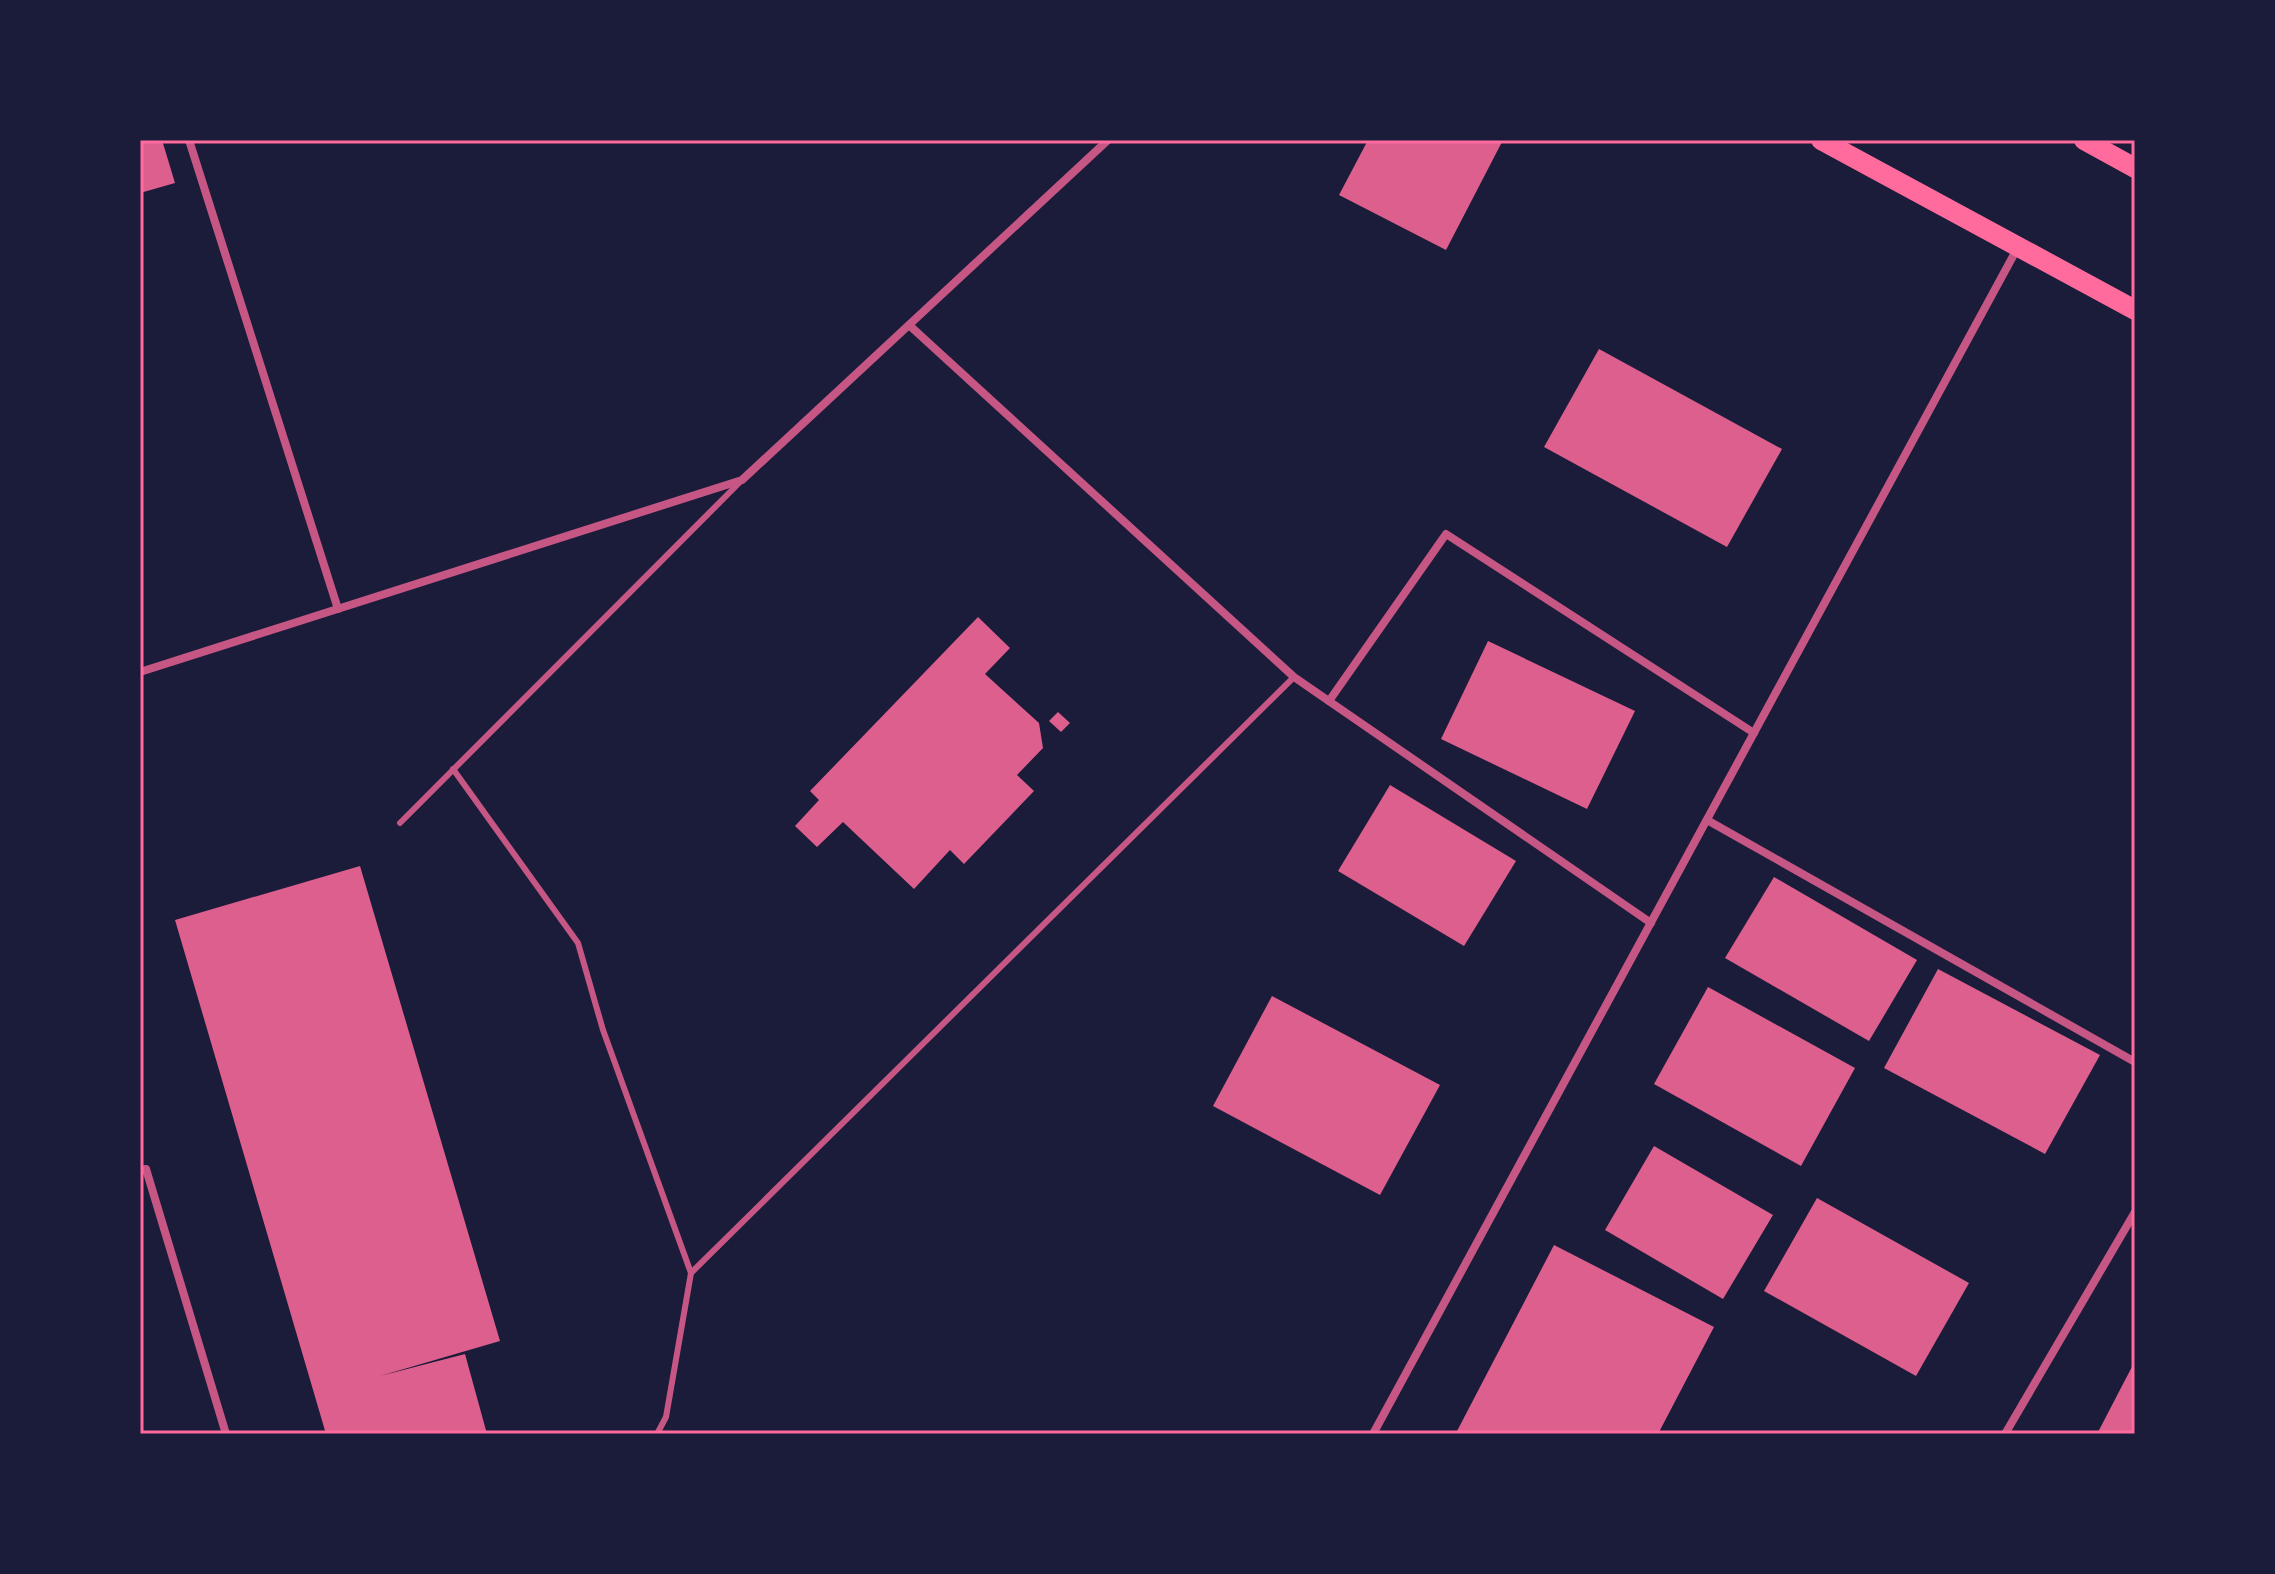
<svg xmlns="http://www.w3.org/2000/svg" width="2275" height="1574" font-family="Mulish,sans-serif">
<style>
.building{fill:#dd5f8e}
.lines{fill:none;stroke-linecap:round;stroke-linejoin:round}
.service{stroke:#c65784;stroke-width:6}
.minor{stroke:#c65784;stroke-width:8}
.primary{stroke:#ff6b9d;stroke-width:20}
.neatline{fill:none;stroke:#ff6b9d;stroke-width:3}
</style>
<rect width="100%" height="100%" fill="#1b1b3a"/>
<g class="building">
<path d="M140,140H162L175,183L140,193Z"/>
<path d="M1368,140H1503L1446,250L1339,195Z"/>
<path d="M1599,349L1782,449L1727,547L1544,447Z"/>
<path d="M978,617L1010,648L985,674L1039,723L1043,748L1017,775L1034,791L964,864L950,850L914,889L843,822L817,847L795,826L819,800L810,791Z"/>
<path d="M1488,641L1635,711L1587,809L1441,739Z"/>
<path d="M1058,712L1070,723L1061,732L1049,721Z"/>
<path d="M1390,785L1516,861L1464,946L1338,871Z"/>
<path d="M360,866L500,1341L380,1376L465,1354L487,1434H326L175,920Z"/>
<path d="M1774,877L1917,960L1869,1041L1725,958Z"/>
<path d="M1938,969L2100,1055L2045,1154L1884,1068Z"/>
<path d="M1708,987L1855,1068L1801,1166L1654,1084Z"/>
<path d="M1272,996L1440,1085L1380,1195L1213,1106Z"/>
<path d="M1654,1146L1773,1215L1723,1299L1605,1230Z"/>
<path d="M1817,1198L1969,1283L1916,1376L1764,1291Z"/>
<path d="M1554,1245L1714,1327L1658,1434L1456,1433Z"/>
<path d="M2135,1361V1434H2097L2123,1384Z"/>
</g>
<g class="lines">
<g class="service">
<path d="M453,769L578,943L603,1030L691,1273L666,1417L657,1434"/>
<path d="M400,823L742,480"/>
<path d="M691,1273L1294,677"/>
</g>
<g class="minor">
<path d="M189,140L338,609"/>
<path d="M909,325L1294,677L1651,923"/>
<path d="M140,672L742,480L1108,140"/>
<path d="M1329,701L1446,534L1754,733"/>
<path d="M1707,820L2135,1062"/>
<path d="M140,1170L146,1169L226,1434"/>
<path d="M1373,1434L2018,247"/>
<path d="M2005,1434L2135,1212"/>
</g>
<g class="primary">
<path d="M1821,140L2135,310"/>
<path d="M2084,140L2135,168"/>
</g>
</g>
<rect width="2275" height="1574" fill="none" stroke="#1b1b3a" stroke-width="284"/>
<rect x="142" y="142" width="1991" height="1290" class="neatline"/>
</svg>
